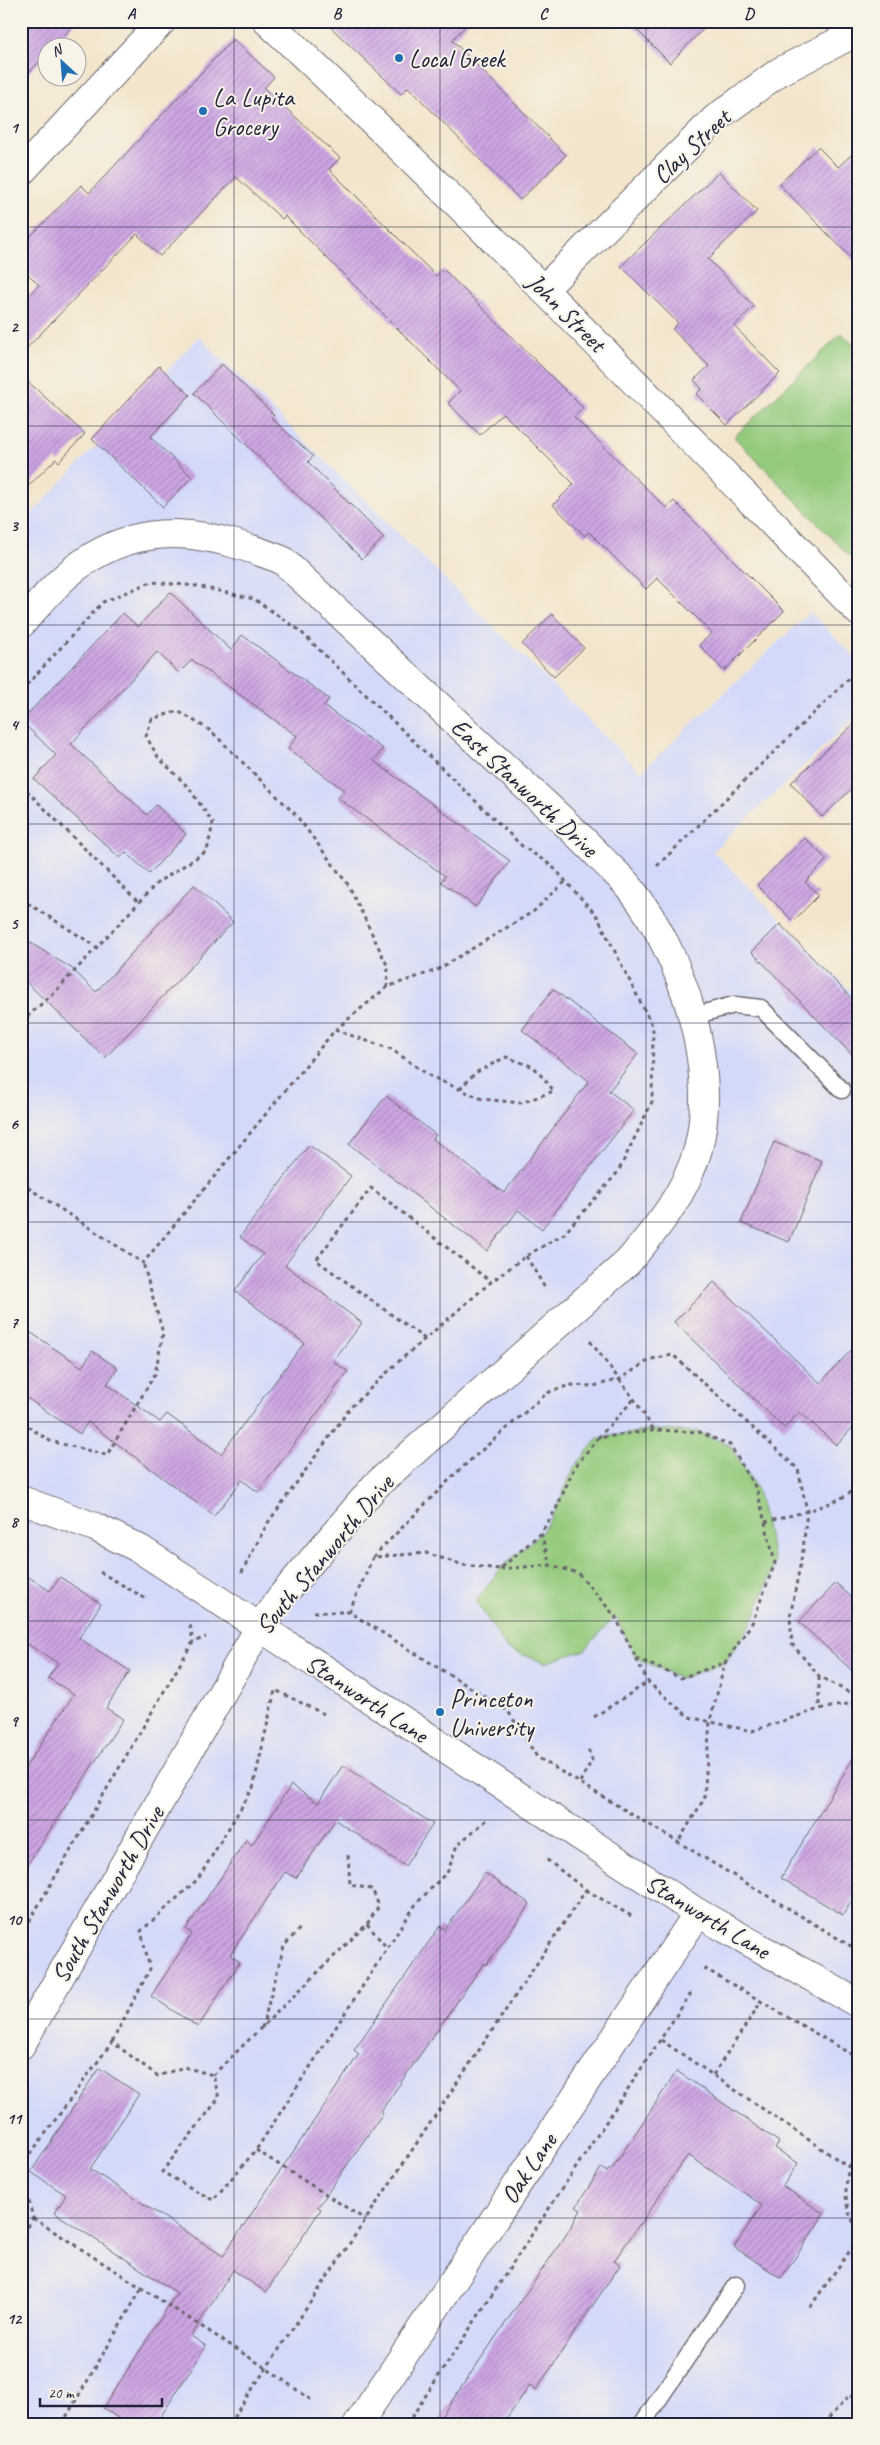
<svg xmlns="http://www.w3.org/2000/svg" width="880" height="2445" font-family="Caveat,sans-serif">
<style>
.built{fill:#d3d9f9}
.park{fill:#94ca7d;stroke:#5b765c}
.building{fill:url(#building-hatch)}
.lines{fill:none;stroke-linecap:round;stroke-linejoin:round}
.service-casing{stroke:#6b666e;stroke-width:19}
.minor-casing{stroke:#6b666e;stroke-width:30}
.path{stroke:#6b666e;stroke-width:3;stroke-dasharray:4 4;stroke-linecap:butt}
.service{stroke:#fff;stroke-width:16}
.minor{stroke:#fff;stroke-width:28}
.grid{fill:none;stroke:#22223b;stroke-width:1;stroke-opacity:0.55}
.poi-dot{fill:#1f6fb2;stroke:#f7f3e8;stroke-width:2}
.labels{text-anchor:middle;stroke-width:4;stroke-linejoin:round;paint-order:stroke}
.poi-label{font-size:25px;fill:#22223b;stroke:#f7f3e8;text-anchor:start}
.street-label{font-size:25px;fill:#22223b;stroke:#f7f3e8}
.neatline{fill:none;stroke:#22223b;stroke-width:2}
.grid-label{font-size:16px;text-anchor:middle;font-weight:bold;fill:#22223b}
</style>
<defs>
<pattern id="building-hatch" width="6" height="6" patternUnits="userSpaceOnUse" patternTransform="scale(1.25)"><rect width="6" height="6" fill="#cea6e5"/><path d="M-1 1l2-2M0 6l6-6M5 7l2-2" fill="none" stroke="#a787bb"/></pattern>
</defs>
<rect width="100%" height="100%" fill="#f7f3e8"/>
<filter id="ink" filterUnits="userSpaceOnUse"><feTurbulence type="fractalNoise" baseFrequency=".02" numOctaves="2"/><feDisplacementMap in="SourceGraphic" scale="10" xChannelSelector="R" yChannelSelector="G"/><feConvolveMatrix kernelMatrix="1 2 1 2 8 2 1 2 1" color-interpolation-filters="sRGB"/></filter>
<filter id="wash" filterUnits="userSpaceOnUse"><feTurbulence type="fractalNoise" baseFrequency=".0096" numOctaves="4" result="noise"/><feDisplacementMap in="SourceGraphic" scale="20" xChannelSelector="R" yChannelSelector="G"/><feGaussianBlur stdDeviation="1.12" result="paint"/><feColorMatrix in="noise" values="0 0 0 0 0 0 0 0 0 0 0 0 0 0 0 0 0 1.4 0 .05"/><feComposite in="paint" operator="in"/></filter>
<g filter="url(#wash)">
<rect width="100%" height="100%" fill="#f3e5cc"/>
<path class="built" d="M199,337L641,772L810,612L859,661V714L713,851L859,1000V2424H21V525Z"/>
<g class="park">
<path d="M842,333L859,350V566L734,437Z"/>
<path d="M654,1430L699,1432L730,1445L757,1490L775,1563L752,1623L725,1663L681,1678L636,1658L615,1616L585,1650L545,1663L507,1649L476,1601L500,1569L541,1533L556,1509L574,1468L598,1438Z"/>
</g>
<g id="blocks">
<g class="building">
<path d="M21,21H77L52,48H48V53L21,81Z"/>
<path d="M324,21H470L452,40L566,155L520,200L408,87L401,94Z"/>
<path d="M628,21H711L670,63Z"/>
<path d="M233,39L274,77L264,88L340,158L329,169L436,276L443,269L552,377L583,408L574,417L666,508L674,501L784,611L724,671L699,645L712,633L657,578L646,589L589,532L585,536L553,505L574,484L503,413L480,435L448,403L460,391L285,216L282,219L236,177L160,256L137,234L21,354V302L39,285L21,267V246L81,185L89,193Z"/>
<path d="M818,147L838,167L859,148V266L779,184Z"/>
<path d="M719,172L757,211L708,259L754,306L734,326L780,373L727,425L696,394L702,389L694,380L709,366L672,329L678,323L621,266Z"/>
<path d="M222,364L274,415L271,418L313,456L308,462L384,538L362,559L194,393Z"/>
<path d="M159,366L190,395L150,437L192,477L163,507L92,439Z"/>
<path d="M21,375L85,434L59,462L56,459L21,493Z"/>
<path d="M170,592L231,650L242,635L329,699L324,706L383,749L374,761L510,861L476,907L441,882L445,876L338,798L344,790L288,749L297,736L192,660L179,673L157,652L71,744L147,815L156,805L186,834L149,874L126,852L120,858L34,779L56,755L21,721L123,613L138,627Z"/>
<path d="M552,614L584,648L554,677L522,644Z"/>
<path d="M859,719V782L822,817L791,783Z"/>
<path d="M805,838L827,860L805,882L819,895L793,921L757,885Z"/>
<path d="M194,885L233,922L105,1058L21,977V937L71,968L96,992Z"/>
<path d="M780,924L859,1006V1062L752,952Z"/>
<path d="M553,989L638,1054L609,1091L634,1110L542,1229L518,1210L487,1251L349,1144L386,1096L436,1135L433,1139L504,1193L589,1081L522,1030Z"/>
<path d="M774,1142L822,1161L789,1242L741,1223Z"/>
<path d="M309,1145L351,1176L285,1265L362,1323L333,1361L348,1372L258,1492L242,1480L214,1516L88,1422L80,1434L21,1394V1326L82,1367L92,1351L118,1368L107,1384L160,1422L167,1414L221,1454L304,1343L235,1291L263,1254L240,1237Z"/>
<path d="M714,1282L820,1383L859,1342V1421L836,1445L800,1412L784,1428L674,1322Z"/>
<path d="M21,1572L50,1591L60,1577L101,1604L79,1638L130,1671L106,1708L123,1719L21,1874V1774L74,1694L48,1678L58,1663L21,1640Z"/>
<path d="M836,1583L859,1604V1677L799,1622Z"/>
<path d="M859,1748V1888L843,1915L781,1878Z"/>
<path d="M343,1765L433,1824L405,1866L335,1820L296,1878L285,1872L230,1955L240,1962L198,2027L151,1996L192,1934L186,1929L246,1840L252,1845L291,1785L318,1803Z"/>
<path d="M485,1873L530,1904L486,1965L484,1963L381,2111L383,2113L318,2207L321,2209L266,2292L233,2270L191,2336L206,2346L156,2424H127L103,2408L177,2293L55,2213L66,2195L31,2172L99,2068L139,2094L90,2169L223,2256L359,2054L354,2050L440,1926L445,1930Z"/>
<path d="M677,2071L779,2142L775,2148L798,2163L783,2186L824,2214L795,2258L781,2278L734,2247L762,2205L688,2155L614,2261L620,2265L536,2390L530,2385L503,2424H436L566,2235L581,2210L576,2207L601,2168L607,2172L609,2169L611,2170Z"/>
</g>
</g>
</g>
<g filter="url(#ink)">
<use href="#blocks" fill-opacity="0" stroke="#6b666e" stroke-width="1"/>
<g class="lines">
<g class="service-casing">
<g id="service">
<path d="M693,1016L734,1005L761,1008L842,1090"/>
<path d="M642,2424L736,2285"/>
</g>
</g>
<g class="minor-casing">
<g id="minor">
<path d="M267,21C471,211 664,412 859,612"/>
<path d="M21,172L162,21"/>
<path d="M544,289L716,118L779,72L859,31"/>
<path d="M21,624C40,603 58,580 81,564C148,517 212,533 282,560C350,623 417,686 485,749C523,784 563,819 599,856C609,867 621,877 630,888C682,953 719,1068 698,1149C686,1193 657,1228 628,1262L375,1486L281,1597L259,1628L21,2045"/>
<path d="M21,1500L95,1527L140,1549L698,1913L859,2004"/>
<path d="M358,2424L698,1913"/>
</g>
</g>
<g class="path">
<path d="M21,691L103,602L151,582L197,586L254,599L299,630L522,846L552,866L597,916L653,1027L652,1102L618,1172L564,1234L526,1256L491,1282L397,1363L350,1408L267,1524L241,1574"/>
<path d="M21,785L139,903"/>
<path d="M657,866L859,669"/>
<path d="M21,899L97,947"/>
<path d="M21,1022L55,992L158,882L207,851L213,823L189,788L158,757L146,736L152,719L178,711L211,731L296,815L349,886L388,967L387,987"/>
<path d="M335,1030L391,1049L430,1076L482,1099L521,1103L554,1091L534,1067L506,1057L475,1073L460,1089"/>
<path d="M21,1183L143,1263L335,1030L387,987L437,970L534,911L566,881"/>
<path d="M526,1256L545,1288"/>
<path d="M425,1339L316,1260L371,1188L491,1282"/>
<path d="M590,1341L634,1399L654,1430"/>
<path d="M21,1422L50,1441L107,1455L155,1374L163,1333L143,1263"/>
<path d="M598,1438L634,1399"/>
<path d="M765,1522C796,1514 832,1507 859,1487"/>
<path d="M541,1533L550,1565"/>
<path d="M373,1557L457,1472L547,1393L570,1385L594,1386L620,1379L651,1359L673,1355L798,1469L807,1511L803,1550L790,1617L792,1644L819,1676L859,1698"/>
<path d="M500,1569L550,1565L578,1573L615,1616L648,1682L689,1717L752,1731L819,1709L859,1702"/>
<path d="M100,1572L148,1600"/>
<path d="M314,1612H349L508,1711L537,1757L859,1951"/>
<path d="M349,1612L373,1557L426,1553L463,1565L500,1569L541,1533L556,1509L574,1468L598,1438L654,1430L699,1432L730,1445L757,1490L775,1563L752,1623L725,1663L710,1721L704,1799L678,1842"/>
<path d="M190,1625L193,1642"/>
<path d="M636,1658L681,1678L724,1663"/>
<path d="M819,1677V1709"/>
<path d="M594,1717L648,1682"/>
<path d="M580,1782L592,1760L587,1746"/>
<path d="M586,1890L633,1917"/>
<path d="M367,1924L387,1948"/>
<path d="M21,1935L193,1642L206,1637"/>
<path d="M705,1971L706,1969L859,2059"/>
<path d="M262,2028L284,1946L301,1927"/>
<path d="M661,2040L849,2167C844,2191 844,2210 859,2231"/>
<path d="M112,2042L150,1969L141,1931L198,1879L253,1788L275,1690L324,1714"/>
<path d="M213,2075L367,1924L379,1906L372,1889L350,1885L348,1854"/>
<path d="M713,2075L761,2002"/>
<path d="M256,2150L366,2220"/>
<path d="M21,2167L112,2042L158,2076L184,2067L213,2075L219,2098L162,2172L213,2200L256,2150L416,1904L448,1871L457,1845L488,1819"/>
<path d="M849,2167L859,2150"/>
<path d="M21,2170L33,2218L21,2239"/>
<path d="M33,2218L266,2368L314,2402"/>
<path d="M810,2307L859,2238"/>
<path d="M21,2415L37,2424"/>
<path d="M62,2424L142,2288"/>
<path d="M229,2424L586,1890L546,1859"/>
<path d="M407,2424L691,1993"/>
<path d="M823,2424L850,2395L859,2404"/>
</g>
<use href="#service" class="service"/>
<use href="#minor" class="minor"/>
</g>
</g>
<path class="grid" d="M234,21V2424M440,21V2424M646,21V2424M21,227H859M21,426H859M21,625H859M21,824H859M21,1023H859M21,1222H859M21,1422H859M21,1621H859M21,1820H859M21,2019H859M21,2218H859"/>
<g class="poi-dot">
<circle cx="399" cy="58" r="5"/>
<circle cx="203" cy="111" r="5"/>
<circle cx="440" cy="1712" r="5"/>
</g>
<g class="labels">
<g class="poi-label">
<text x="409" y="67">Local Greek</text>
<text x="213" y="106">La Lupita<tspan x="213" dy="29">Grocery</tspan></text>
<text x="450" y="1707">Princeton<tspan x="450" dy="29">University</tspan></text>
</g>
<g class="street-label">
<text transform="translate(691 146) rotate(-43)" y="9">Clay Street</text>
<text transform="translate(567 312) rotate(45)" y="9">John Street</text>
<text transform="translate(525 787) rotate(43)" y="9">East Stanworth Drive</text>
<text transform="translate(324 1554) rotate(-50)" y="9">South Stanworth Drive</text>
<text transform="translate(367 1698) rotate(33)" y="9">Stanworth Lane</text>
<text transform="translate(107 1894) rotate(-60)" y="9">South Stanworth Drive</text>
<text transform="translate(708 1916) rotate(31)" y="9">Stanworth Lane</text>
<text transform="translate(528 2168) rotate(-56)" y="9">Oak Lane</text>
</g>
</g>
<rect width="880" height="2445" fill="none" stroke="#f7f3e8" stroke-width="55"/>
<g transform="translate(62 62) rotate(334)"><circle r="24" fill="#f7f3e8" stroke="#a29fa3"/>
<path d="M0-4L9 19L0 12L-9 19Z" fill="#1f6fb2"/>
<text y="-8" font-size="14" font-weight="bold" text-anchor="middle" fill="#22223b">N</text>
</g>
<path d="M40 2398v8h122v-8" fill="none" stroke="#22223b" stroke-width="2.5"/>
<text x="48" y="2398" font-size="15" fill="#22223b" stroke="#f7f3e8" stroke-width="4" paint-order="stroke">20 m</text>
<rect x="28" y="28" width="824" height="2390" class="neatline"/>
<g class="grid-label">
<text x="131" y="19">A</text>
<text x="337" y="19">B</text>
<text x="543" y="19">C</text>
<text x="749" y="19">D</text>
<text x="14" y="133">1</text>
<text x="14" y="332">2</text>
<text x="14" y="531">3</text>
<text x="14" y="730">4</text>
<text x="14" y="929">5</text>
<text x="14" y="1129">6</text>
<text x="14" y="1328">7</text>
<text x="14" y="1527">8</text>
<text x="14" y="1726">9</text>
<text x="14" y="1925">10</text>
<text x="14" y="2124">11</text>
<text x="14" y="2324">12</text>
</g>
</svg>
